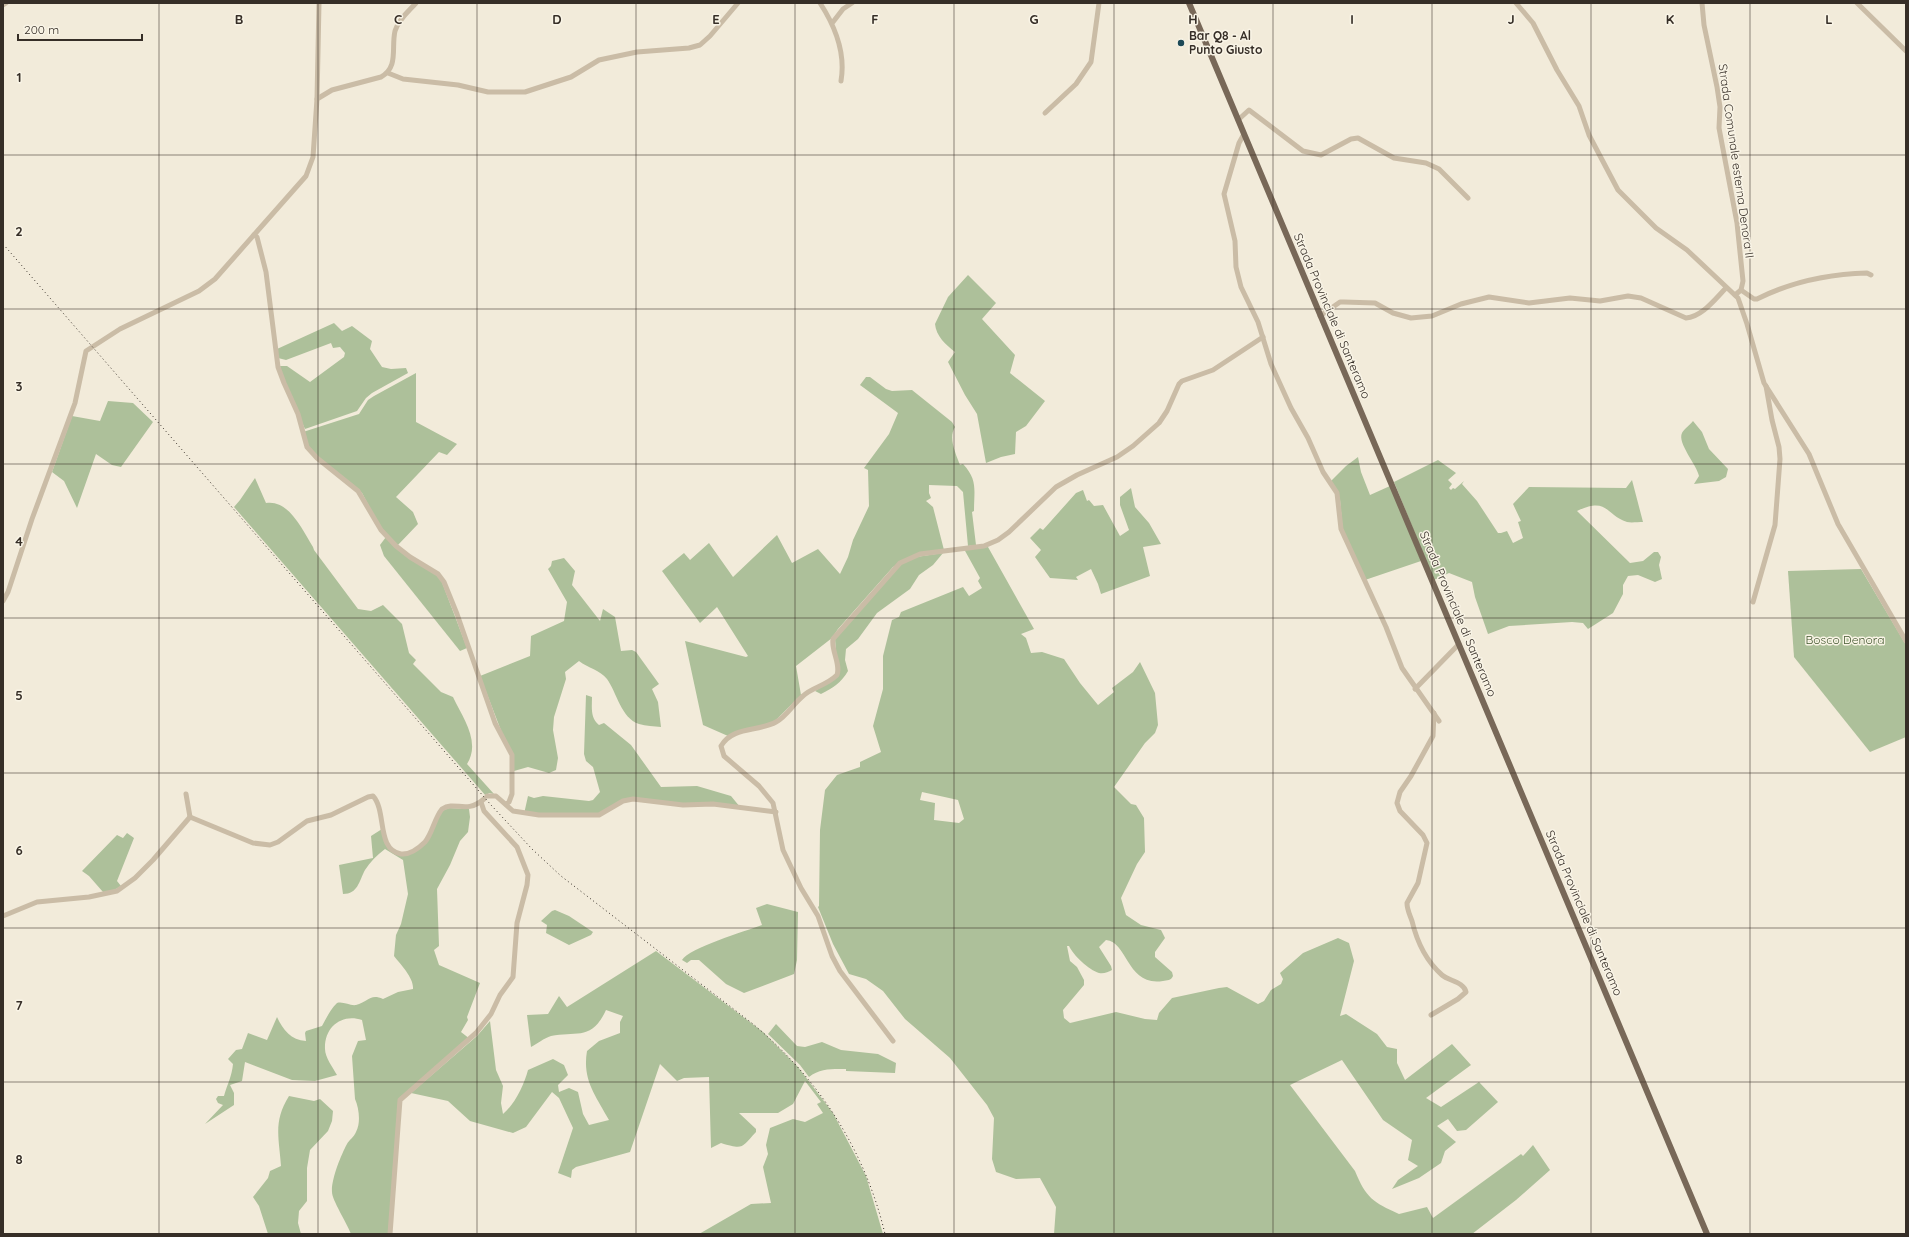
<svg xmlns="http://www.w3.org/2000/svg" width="1909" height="1237" font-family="Quicksand,sans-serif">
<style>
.green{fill:#adc09a;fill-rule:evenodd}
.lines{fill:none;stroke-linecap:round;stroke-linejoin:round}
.minor{stroke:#cabca6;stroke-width:5}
.major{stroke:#786858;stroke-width:6}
.rail{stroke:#362e27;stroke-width:1;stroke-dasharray:1 3;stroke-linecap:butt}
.grid{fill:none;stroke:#362e27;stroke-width:1;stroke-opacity:0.55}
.poi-dot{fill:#1d4957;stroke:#f9f4e6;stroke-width:1.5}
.labels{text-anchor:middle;stroke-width:3;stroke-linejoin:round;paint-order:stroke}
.poi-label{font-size:12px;font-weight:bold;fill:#362e27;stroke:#f9f4e6;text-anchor:start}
.street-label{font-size:12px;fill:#362e27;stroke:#f9f4e6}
.park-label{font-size:12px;fill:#3e542b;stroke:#f9f4e6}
.grid-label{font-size:13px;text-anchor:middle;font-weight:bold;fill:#362e27;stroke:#f9f4e6;stroke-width:3;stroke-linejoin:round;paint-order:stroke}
</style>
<rect width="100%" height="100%" fill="#f2ebda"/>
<g class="green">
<path d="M968,275L996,303L982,319L1015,355L1010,373L1045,401L1026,426L1016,432L1015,454L1001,457L986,463L977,414L965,395L948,362L955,352C946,345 936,336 935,324L948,297Z"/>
<path d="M334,323L342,331L352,326L372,341L370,349L382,367L391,369L406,368L408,373L372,393L366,398L357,411L305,429L285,385L280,366H287L310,382L344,357L345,353L340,347L333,348L331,343L286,360L278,358L277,349Z"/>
<path d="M416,373V422L457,444L447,455L439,452L396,497L413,512L418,524L397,546L379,525L362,493L310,450L303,432L359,414L368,400L374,396Z"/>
<path d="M866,377H870L886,389L892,391L912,390L952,422L955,427C948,438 956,454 960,465L963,464C978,480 974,490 974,511L972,512L976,545L968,546L963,492L957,486L929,485V493L931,498L926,501L933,507L944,550L926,552L893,567L838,629L832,638L796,666L801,695L775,721L728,736L703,725L685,641L746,657L748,656L717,607L700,623L662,571L684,553L690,560L709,543L733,577L777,535L792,563L818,549L840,574L848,557L853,540L869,506L868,470L864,468L889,434L898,413L860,385Z"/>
<path d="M108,401L133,403L153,422L121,467L112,465L96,454L77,508L64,481L52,472L72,416L100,421Z"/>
<path d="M1693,421L1702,432L1709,449L1728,469L1726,477L1719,481L1694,484L1699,476C1697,465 1677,443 1682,433C1684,429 1690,425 1693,421Z"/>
<path d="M1358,457L1361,472L1370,495L1390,486L1421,561L1365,580L1343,533L1340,500L1330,482L1346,466Z"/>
<path d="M1438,460L1456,473L1448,480L1452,484L1449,488L1451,490L1453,488L1455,489L1464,481L1462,484L1477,501L1498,533H1501L1507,531L1513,543L1523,538L1518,522L1521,521L1513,504L1529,487L1626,488L1632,480L1643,522C1638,522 1631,523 1627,522C1605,515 1608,496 1577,511L1630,563L1643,561L1654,552H1658L1661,557L1659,565L1662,579L1655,582L1638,575L1628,576L1623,585V594L1613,613L1588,629L1583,623L1572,622L1509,626L1488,634L1475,597L1472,582L1449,573L1434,580L1394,482Z"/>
<path d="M255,478L266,503C289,499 303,531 313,547L314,550L358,609L371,611L383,605L402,624L409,653L416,660L413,664L441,692L453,697C463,718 481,742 467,764L494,794L489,793L486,796L234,507L240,500Z"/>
<path d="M1131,488L1135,507L1149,523L1161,544L1143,547L1150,576L1101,594L1098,584L1091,569L1076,577L1078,580L1050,578L1035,557L1041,550L1030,538L1040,528L1043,530L1076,493L1083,490L1087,501L1089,500L1094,506L1103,505L1120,536L1129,530L1120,505V497Z"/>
<path d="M386,537L440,577L467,648L460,651L384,556L380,545Z"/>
<path d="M988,547L1034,629L1021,634L1026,638L1031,653L1042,652L1064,659L1080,683L1098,705L1114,692L1112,688L1133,672L1140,662L1155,693L1158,725L1155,733L1145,743L1114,787L1131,804L1136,805L1144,818L1145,852L1137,864L1121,898L1126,915L1141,925L1161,930L1165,938L1155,952V957L1172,972L1173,976C1171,981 1167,980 1163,981C1127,987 1128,942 1106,940L1099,947L1111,966L1112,970C1108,972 1104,974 1099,973C1089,970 1073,955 1069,946H1067L1070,961L1077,967L1084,980V985L1063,1010L1064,1018L1070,1023L1116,1012L1145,1019L1157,1020L1159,1013L1172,998L1219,988L1227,987L1258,1004L1264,1001L1271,990L1281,984L1283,979L1280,973L1303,953L1338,938L1349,943L1354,961L1340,1016L1346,1014L1377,1034L1387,1047L1397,1049V1063L1405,1080L1452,1044L1471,1065L1426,1098L1441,1107L1479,1082L1498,1102L1466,1130L1457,1131L1448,1119L1437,1126L1456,1142L1445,1151L1441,1163L1419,1178L1392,1189L1398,1180L1418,1166L1408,1160L1412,1140L1383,1120L1342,1060L1290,1085L1355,1171C1366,1198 1373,1202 1399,1214L1427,1207L1433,1218L1521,1154L1523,1156L1533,1145L1550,1170L1516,1200L1472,1234H1054L1056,1207L1040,1178L1016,1179L996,1172L992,1159L994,1118L987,1105L950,1058L905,1019L883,991L866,979L849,974L833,944L818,907L819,906L820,830L825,790L837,775L860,767V762L881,752L873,726L883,689V656L892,620L899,617L901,612L963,587L969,596L982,588L978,581L980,578L964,549ZM922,792L958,800L964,819L959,823L934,820L935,803L920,800Z"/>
<path d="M943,553L933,565L919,575L910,589L877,613L858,639L846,649L845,660L848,671C841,683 833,688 821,694L815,691L838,676L835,639L901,564L916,557Z"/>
<path d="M564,558L575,571L572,585L600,621L603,609L615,617L621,651L632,650L636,652L659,684L652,689L658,702L661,727C654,726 646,726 639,724C621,718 617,693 607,679C600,670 588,668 579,661L565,672L566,679L554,717L553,730L558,758L556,770L549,773L528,767L514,771L513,754L502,733L480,676L530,656L531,636L564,621L567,602L548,569L551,566L552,561Z"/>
<path d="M1861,569L1906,645V737L1870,752L1794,657L1788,571Z"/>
<path d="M586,695L592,697C592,707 590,718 599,725L604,723L631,745L661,787L697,786L731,796L740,807L675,804L628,798L600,814H524L528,796L534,798L543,796L589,801L593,800L600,792L593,767L586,761L584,754Z"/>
<path d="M449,808L469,809L470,817L468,832L460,841L450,865L437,889L439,946L434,950L439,965L480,983L467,1017L468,1020L461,1032L470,1039L402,1096L388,1234H351C347,1223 332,1200 332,1192C331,1180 341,1155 347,1144C349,1140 354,1137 356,1132C361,1123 359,1108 355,1099L352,1056L358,1041L366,1040L362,1020C342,1013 324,1027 325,1049C325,1057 333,1068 337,1075L315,1081L292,1080L245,1062L242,1081L230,1085L234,1093V1105L205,1124L223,1105L218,1103L216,1099L218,1096H224C227,1085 232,1076 233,1064L228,1059L236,1050L242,1049L248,1033L267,1040L277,1017C283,1030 291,1040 306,1041L305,1033L306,1031L322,1026C327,1017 330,1010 337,1003C343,1001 350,1006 356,1005C368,1002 370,993 383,999L398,992L413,989C414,978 401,965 394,956L396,935L401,924L408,894L403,860L385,849C377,855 370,862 365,870C359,881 358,894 343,894L339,865L373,858L371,836L382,829L389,849L404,855L427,842L442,811Z"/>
<path d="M127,833L134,838L117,881L121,886L111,892H103L89,876L82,871L117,835L123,838Z"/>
<path d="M767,904L798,912L797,960L794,974L744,993L726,984L699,960H691L687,963L682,960C689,948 746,931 762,925L756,908Z"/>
<path d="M555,910L569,916L593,932L591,935L569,945L546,933L547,925L541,921L552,911Z"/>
<path d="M656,951L763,1032L798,1067L833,1113L866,1176L883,1234H699L751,1204L771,1203L763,1167L768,1154L766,1145L770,1128L793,1119L805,1122L823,1113L817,1104L821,1102L805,1081L793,1104L778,1113H739L756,1129V1132C741,1148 744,1150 721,1143L711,1148L709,1077L684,1078L677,1081L660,1064L630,1152L576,1167L572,1170L571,1178L558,1173L573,1128L559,1098L552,1092L526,1127L513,1133L470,1121L448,1101L411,1093L477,1036L490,1021L496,1070L503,1086L501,1103L503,1114C515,1104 524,1085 528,1070L553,1059L564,1065L568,1075L558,1085L559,1092L569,1088L578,1092L583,1114L589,1125L609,1120C596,1096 582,1080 587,1051L599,1041L620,1033V1022L623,1016L606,1010C592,1041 576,1031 551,1036C544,1038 537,1044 531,1047L527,1015L548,1014L559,996L567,1007Z"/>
<path d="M776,1024L797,1046L805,1047L822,1042L841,1050L878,1054L896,1063L895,1073L846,1071V1069C833,1069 820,1068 809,1077L800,1065L768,1034Z"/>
<path d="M289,1096L314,1101L320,1099L333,1111L332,1121L328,1131L310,1150L307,1168V1201L299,1211L298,1223L301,1234H268L259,1206L253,1197L268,1178L270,1171L281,1166C279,1137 273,1122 289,1096Z"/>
</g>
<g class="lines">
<g class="minor">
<path d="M820,3C835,26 846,52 841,81"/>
<path d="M1516,3L1533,23L1557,70L1579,106L1589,135L1618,190L1656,228L1687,250L1738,298L1747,324L1764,383L1809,454L1838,524L1906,641"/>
<path d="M1702,3L1704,25L1717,87L1720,107L1719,128L1737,223L1743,281L1741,290L1735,295"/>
<path d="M1857,3L1906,51"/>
<path d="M3,5L6,3"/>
<path d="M833,22L843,9L852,3"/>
<path d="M388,73L403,79L458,85L488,92H525L571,77L599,60L637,52L689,48L700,45L710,36L738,3"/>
<path d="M317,99L319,3"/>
<path d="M1045,113L1076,84L1091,62L1099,3"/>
<path d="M1238,120L1249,110L1303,151L1321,155L1351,139L1358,138L1394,158L1426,163L1439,169L1468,198"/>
<path d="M1244,134L1239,143L1224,194L1235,241L1236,267L1241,287L1258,322L1271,364L1291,408L1308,438L1323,472L1337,493L1341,529L1386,627L1402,668L1439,721"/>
<path d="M254,235L257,237L266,272L278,367L284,383L298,414L307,447L317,458L358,491L381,530L396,546L410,557L438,574L444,582L457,614L495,723L512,755V794L509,802L506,804"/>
<path d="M1741,290L1754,299H1757C1791,282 1829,274 1867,273L1871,275"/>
<path d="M1320,316L1340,302H1344L1375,303L1393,313L1411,318L1432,316L1461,304L1489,297L1529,303L1570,298L1600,301L1628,296L1641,298L1686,318C1702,317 1715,299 1726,288"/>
<path d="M3,601L8,592L32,519L75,403L86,351L120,329L199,291L215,279L306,176L313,157L317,99L332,90L381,77C399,67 391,48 395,31C398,20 409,11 416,3"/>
<path d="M1753,602L1775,525L1780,459L1779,447L1772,420L1766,386"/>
<path d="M1415,689L1459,644"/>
<path d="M186,794L190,817"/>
<path d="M487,796H496L513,811L539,815H599L623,801L633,799L683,805L713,804L776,812"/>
<path d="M3,916L37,902L89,897L117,891L135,878L153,860L190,817L253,843L270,845L278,842L307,821L331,815L368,797L373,796C387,811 376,850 401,854C411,855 419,848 425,842C433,832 434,819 442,809C456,800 465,815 484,799"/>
<path d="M1431,1015L1458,999L1466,992C1464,982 1449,981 1442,975C1425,960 1417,942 1412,921C1410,915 1407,910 1407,903L1418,883L1427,843L1423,835L1400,811L1397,803L1400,792L1411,776L1433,736L1434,713"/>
<path d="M893,1041L840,971L832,956L818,916L801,888L783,850L773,803L759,786L724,756L721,746C733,726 758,732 776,722C787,716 793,704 803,696C812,687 826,686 837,675C841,664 831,651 833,639L900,563L920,554L984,546L998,540L1009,532L1056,487L1077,475L1117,457L1133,446L1159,423L1167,411L1179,384L1182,381L1213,370L1263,337"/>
<path d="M390,1234L400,1100L476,1033L491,1014L500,995L513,977L517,923L527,885L528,875L517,847L484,811L481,802"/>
</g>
<path class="major" d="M1189,3L1707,1234"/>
<path class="rail" d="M3,244L491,805L532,849L561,876L753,1024C819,1079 865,1150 885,1234"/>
</g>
<path class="grid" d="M159,3V1234M318,3V1234M477,3V1234M636,3V1234M795,3V1234M954,3V1234M1114,3V1234M1273,3V1234M1432,3V1234M1591,3V1234M1750,3V1234M3,155H1906M3,309H1906M3,464H1906M3,618H1906M3,773H1906M3,928H1906M3,1082H1906"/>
<circle class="poi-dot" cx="1181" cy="43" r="4"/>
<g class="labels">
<g class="poi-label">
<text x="1189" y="40">Bar Q8 - Al<tspan x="1189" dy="14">Punto Giusto</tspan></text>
</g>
<g class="street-label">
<text transform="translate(1736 161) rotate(82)" y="4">Strada Comunale esterna Denora II</text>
<text transform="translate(1332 316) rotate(67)" y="4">Strada Provinciale di Santeramo</text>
<text transform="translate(1458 614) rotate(67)" y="4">Strada Provinciale di Santeramo</text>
<text transform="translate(1584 913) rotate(67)" y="4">Strada Provinciale di Santeramo</text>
</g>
<g class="park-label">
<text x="1845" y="644">Bosco Denora</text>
</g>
</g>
<g class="grid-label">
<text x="239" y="24">B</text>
<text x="398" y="24">C</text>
<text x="557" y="24">D</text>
<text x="716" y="24">E</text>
<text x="875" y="24">F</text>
<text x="1034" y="24">G</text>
<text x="1193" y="24">H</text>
<text x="1352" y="24">I</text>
<text x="1511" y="24">J</text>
<text x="1670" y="24">K</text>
<text x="1829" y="24">L</text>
<text x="19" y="82">1</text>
<text x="19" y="236">2</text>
<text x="19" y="391">3</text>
<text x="19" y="546">4</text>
<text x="19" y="700">5</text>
<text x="19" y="855">6</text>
<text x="19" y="1010">7</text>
<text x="19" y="1164">8</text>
</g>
<rect width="1909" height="1237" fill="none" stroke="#362e27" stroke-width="8"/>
<path d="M18 34v6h124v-6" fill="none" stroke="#362e27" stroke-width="2"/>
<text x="24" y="34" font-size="12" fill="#362e27" stroke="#f9f4e6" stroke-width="3" paint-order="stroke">200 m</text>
</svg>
